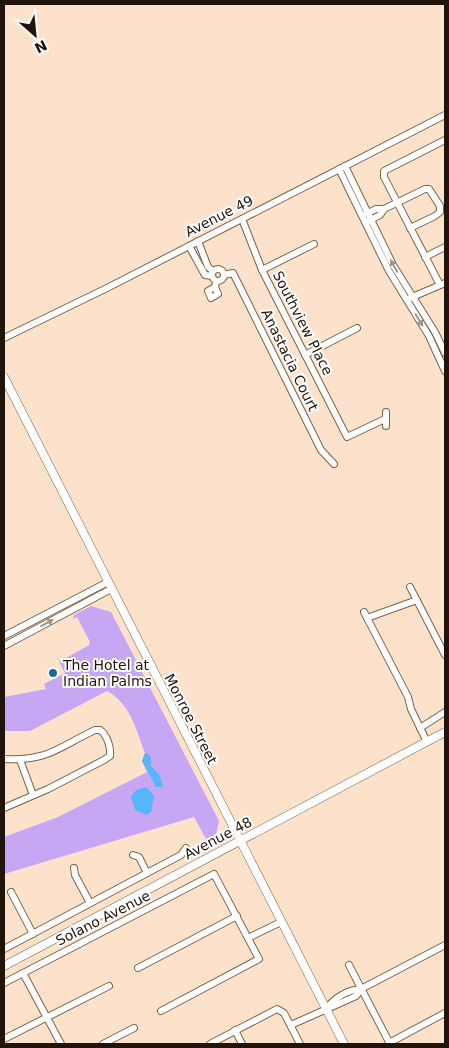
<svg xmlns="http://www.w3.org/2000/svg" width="449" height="1048" font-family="'DejaVu Sans',sans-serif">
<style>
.green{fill:#c7a7f3}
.water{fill:#57b5fa}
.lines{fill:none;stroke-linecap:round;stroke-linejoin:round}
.minor-casing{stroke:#7d6046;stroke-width:8}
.major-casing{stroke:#7d6046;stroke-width:9}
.minor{stroke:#fff;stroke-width:6}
.major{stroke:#fff;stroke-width:8}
.oneway{fill:#9b9691}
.poi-dot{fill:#1c689b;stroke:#fff;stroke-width:2}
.labels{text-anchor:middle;stroke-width:4;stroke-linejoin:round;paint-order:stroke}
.street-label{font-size:14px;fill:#21150b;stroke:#fff}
.poi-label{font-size:14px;fill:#21150b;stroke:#fff;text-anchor:start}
</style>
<rect width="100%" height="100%" fill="#fde2cb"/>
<path class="green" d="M91,606L111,612L219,821L215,839L210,842L212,845L210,846L194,817L4,874V837L58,817L147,772L142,761L145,753C136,730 131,704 107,691L30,731H4V697L46,689L44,684L65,673L59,662L89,645L90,642L77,617L73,619L74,615Z"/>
<g class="water">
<path d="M145,753L150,755L151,766L160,776L163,787H156L142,761Z"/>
<path d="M146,787L154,795L151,812L146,815L135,810L131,797L136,790Z"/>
</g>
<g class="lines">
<g class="minor-casing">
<g id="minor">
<path d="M345,166L393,265L435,332L445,353"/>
<path d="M339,169L389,271L429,336L445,371"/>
<path d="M366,214L376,209H384L425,189H429L440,206V212L435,216L410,228"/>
<path d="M242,219L262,270L347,437L385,419"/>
<path d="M368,221L380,215L384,209"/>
<path d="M198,241L208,267L213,271"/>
<path d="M189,246L205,275L212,276"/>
<path d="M425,257L445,247"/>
<circle cx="218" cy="275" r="6"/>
<path d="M262,270L314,244"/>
<path d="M224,275L233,273L321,450L334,464"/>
<path d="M440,285L384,177V171L445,140"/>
<path d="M215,287L208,291L211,298L218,294L215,287L216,282"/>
<path d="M410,298L445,283"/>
<path d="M4,338L107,288L445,115"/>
<path d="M305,355L357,328"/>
<path d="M386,412V426"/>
<path d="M410,587L445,655"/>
<path d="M364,612L408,697L411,709L427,742"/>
<path d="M367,618L417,600"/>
<path d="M4,636L108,582"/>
<path d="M4,646L111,589"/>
<path d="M420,728L445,712"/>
<path d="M4,759C49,761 57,748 95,730H100C107,735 111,747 110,756L104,760L48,789L4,808"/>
<path d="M20,760L33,795"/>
<path d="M133,855L139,857L147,873"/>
<path d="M74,868L75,875L90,903"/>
<path d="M11,892L33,934"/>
<path d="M248,938L281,922"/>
<path d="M4,949L181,855L186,848"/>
<path d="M349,965L390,1044"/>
<path d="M138,968L237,916"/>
<path d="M23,973L61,1044"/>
<path d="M4,983L214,874L259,959L161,1011"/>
<path d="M326,1009C334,998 347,990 361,989L445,945"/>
<path d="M291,1025L356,996L361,989"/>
<path d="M235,1030L242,1044"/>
<path d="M4,1039L109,986"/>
<path d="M389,1043L445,1013"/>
<path d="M103,1044L134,1028"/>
<path d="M210,1044L277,1009L284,1013L300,1044"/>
</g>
</g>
<g class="major-casing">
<g id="major">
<path d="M4,377L344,1044"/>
<path d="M4,966L445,732"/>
</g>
</g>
<use href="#minor" class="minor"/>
<use href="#major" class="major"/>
</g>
<defs><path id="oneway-solid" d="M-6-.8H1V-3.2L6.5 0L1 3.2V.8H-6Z" transform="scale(1.25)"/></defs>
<g class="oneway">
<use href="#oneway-solid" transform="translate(394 266) rotate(-119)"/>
<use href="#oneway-solid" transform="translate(419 320) rotate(59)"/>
<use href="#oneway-solid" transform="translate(47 623) rotate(-28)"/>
</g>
<circle class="poi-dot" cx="53" cy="673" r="5"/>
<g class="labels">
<g class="street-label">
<text transform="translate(219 216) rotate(-27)" y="5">Avenue 49</text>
<text transform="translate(303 323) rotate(63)" y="5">Southview Place</text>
<text transform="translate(290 360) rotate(64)" y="5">Anastacia Court</text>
<text transform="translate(191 719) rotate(63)" y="5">Monroe Street</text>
<text transform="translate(218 838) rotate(-28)" y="5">Avenue 48</text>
<text transform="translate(103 918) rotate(-27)" y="5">Solano Avenue</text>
</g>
<g class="poi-label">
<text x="63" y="670">The Hotel at<tspan x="63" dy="16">Indian Palms</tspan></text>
</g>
</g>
<rect width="449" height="1048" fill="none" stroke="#21150b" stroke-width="10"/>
<g transform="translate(35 35) rotate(153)" stroke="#ffffff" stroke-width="4" paint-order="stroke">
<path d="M0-4L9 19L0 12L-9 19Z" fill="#21150b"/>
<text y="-8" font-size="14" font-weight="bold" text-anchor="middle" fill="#21150b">N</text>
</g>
</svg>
